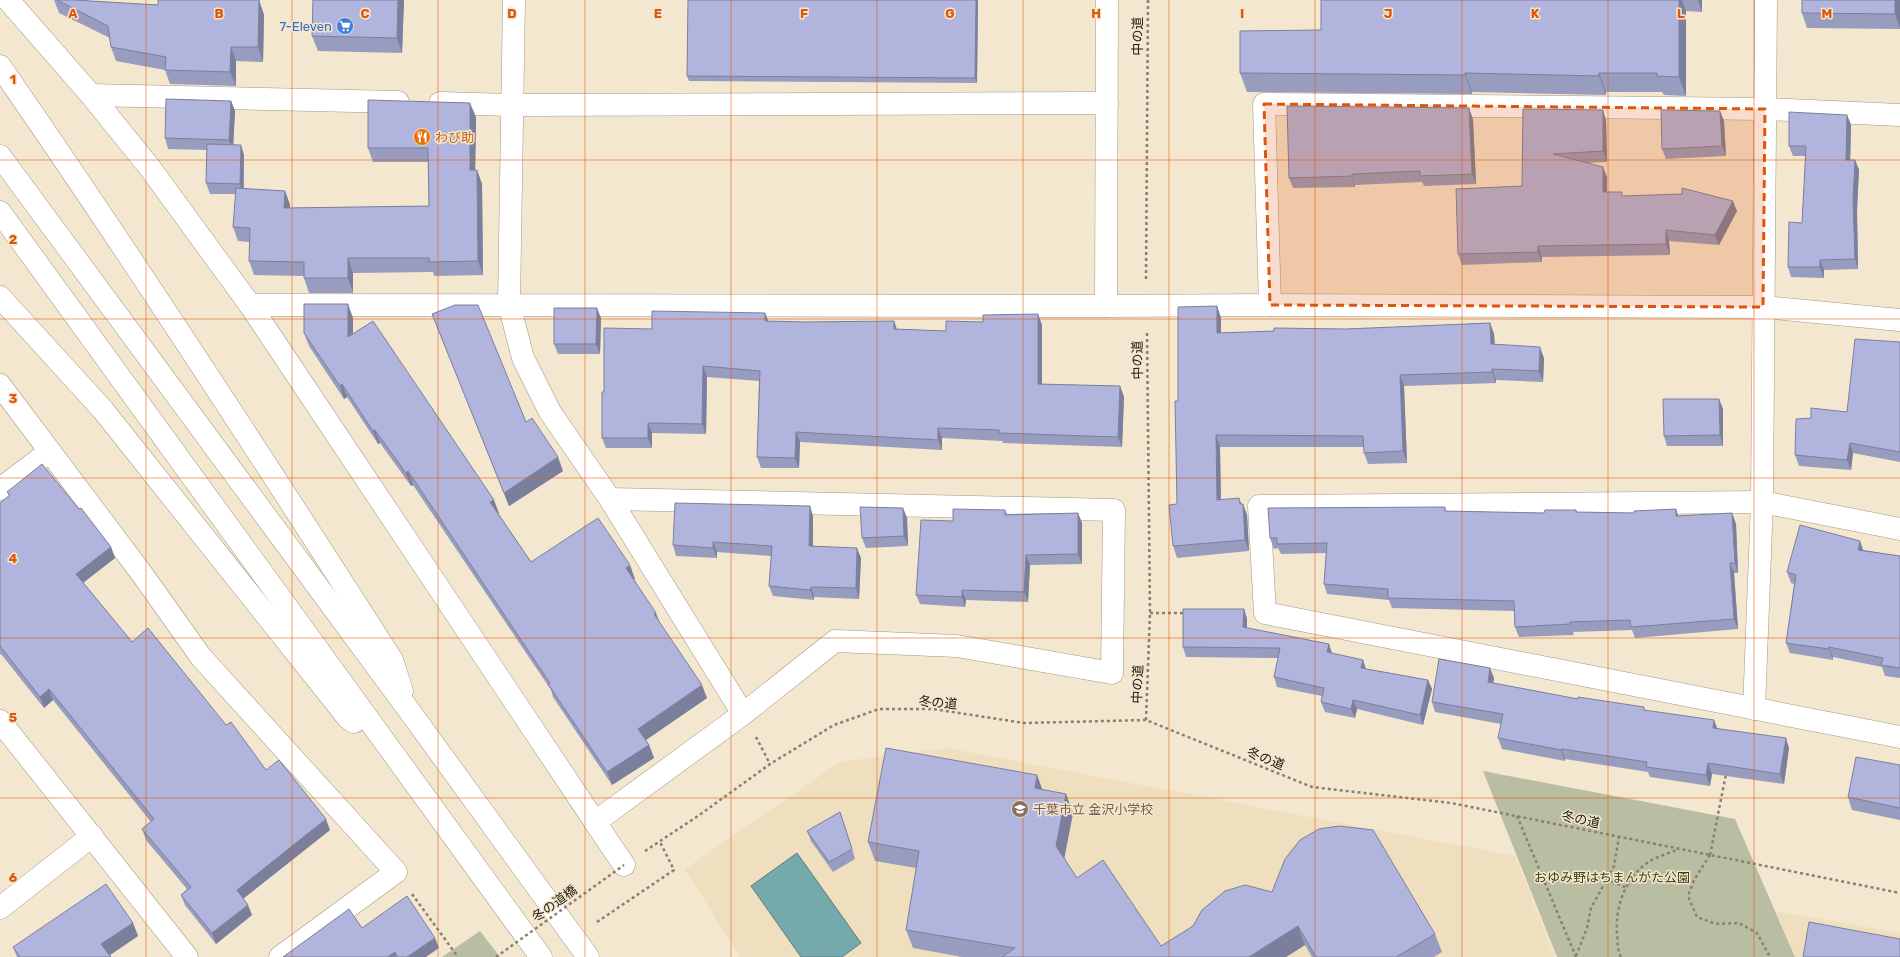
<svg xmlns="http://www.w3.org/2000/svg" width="1900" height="957" font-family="Rubik,'Noto Sans JP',sans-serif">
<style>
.built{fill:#efdfbf}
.green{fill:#b9bea2}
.water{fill:#74aaab;stroke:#5a7e7c}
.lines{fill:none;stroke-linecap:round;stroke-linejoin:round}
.minor-casing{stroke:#a39780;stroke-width:23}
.tertiary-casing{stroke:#a39780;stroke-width:23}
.path{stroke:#898070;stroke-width:2.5;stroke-dasharray:3 3;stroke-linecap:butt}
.minor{stroke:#fff;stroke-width:22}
.tertiary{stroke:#fff;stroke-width:22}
.path-bridge{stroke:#898070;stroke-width:2.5;stroke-dasharray:3 3;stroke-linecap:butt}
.wall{fill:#989cbe}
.shaded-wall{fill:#7c7f9b}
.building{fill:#b1b5dd;stroke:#7c7f9b}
.marked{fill:#de560c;fill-opacity:0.2;stroke:#de560c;stroke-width:3;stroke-dasharray:8 5;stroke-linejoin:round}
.grid{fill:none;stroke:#de560c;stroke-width:1;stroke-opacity:0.55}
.labels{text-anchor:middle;stroke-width:3;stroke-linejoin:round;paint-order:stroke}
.shop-label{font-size:13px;fill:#366cbe;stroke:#f4e7cf;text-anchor:end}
.street-label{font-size:13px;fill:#1c180f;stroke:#f4e7cf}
.food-label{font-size:13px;fill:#c56008;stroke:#f4e7cf;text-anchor:start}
.education-label{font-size:13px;fill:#785e54;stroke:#f4e7cf;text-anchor:start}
.park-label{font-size:13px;fill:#3b400f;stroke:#f4e7cf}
.grid-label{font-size:13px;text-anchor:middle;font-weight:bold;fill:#de560c;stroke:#f4e7cf;stroke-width:3;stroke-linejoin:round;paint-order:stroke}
</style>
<rect width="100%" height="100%" fill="#f4e7cf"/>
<g class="built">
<path d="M947,748L1515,856L1555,957H740L685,869L840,762Z"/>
<path d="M1776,911L1900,933V957H1796Z"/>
</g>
<g class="green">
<path d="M1483,771L1735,819L1795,957H1557Z"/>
<path d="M480,931L500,957H442Z"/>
</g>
<path class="water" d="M797,853L861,943L842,957H801L751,886Z"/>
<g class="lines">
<g class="minor-casing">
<g id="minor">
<path d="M8,0L91,95L150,168L250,305L595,822L743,714L835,641L957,646L1112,673L1114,510L610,499"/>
<path d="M514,0L509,304L523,358L550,412L610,499L743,714"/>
<path d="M91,95L398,102"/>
<path d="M440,103L512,105L1107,103"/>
<path d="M250,305L1106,306L1270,305L1763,307L1900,320"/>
<path d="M1270,305L1264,104L1765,109L1900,115"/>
<path d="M1106,306L1107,0"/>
<path d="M0,385L142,574L201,657L396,872L280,957"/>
<path d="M0,489L49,452"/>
<path d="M1900,529L1762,502L1259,506L1265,613L1900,737"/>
<path d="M1754,709L1762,502L1766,0"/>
<path d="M0,721L187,957"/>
<path d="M595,822L624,865"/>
<path d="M0,908L92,836"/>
</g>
</g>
<g class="tertiary-casing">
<g id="tertiary">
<path d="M0,66C135,261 264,460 392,660L402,691"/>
<path d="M0,156L408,709L588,957"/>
<path d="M0,212C181,460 359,710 541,957"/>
<path d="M0,297L103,410L348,718L354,722"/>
</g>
</g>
<g class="path">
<path d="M1146,279L1148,0"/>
<path d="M1150,613H1185"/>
<path d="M1146,720L1150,613L1147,332"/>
<path d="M756,737L770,764"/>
<path d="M1517,816L1576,957"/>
<path d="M645,851L698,816L770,764L834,725L879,709H933L1024,723L1146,720L1312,787L1451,803L1900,893"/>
<path d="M1710,855L1694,880L1688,896L1697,917L1716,924L1739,923L1757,933L1770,957"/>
<path d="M1710,855L1726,774"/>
<path d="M1606,879L1627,888"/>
<path d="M412,894L458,957"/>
<path d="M597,922L674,870L660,842"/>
<path d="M1576,956L1587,928L1591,908L1614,866L1619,837"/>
<path d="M1621,957C1617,950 1618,941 1617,933C1615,906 1626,876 1650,861C1659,856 1670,853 1679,849"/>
</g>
<use href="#minor" class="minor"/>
<use href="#tertiary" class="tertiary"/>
<path class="path-bridge" d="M496,957L624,865"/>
</g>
<g class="wall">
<path d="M54,0H74L158,5V0H259L264,15L263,62L236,61V86L170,84L165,70L116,61L111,47L110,38L59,13Z"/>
<path d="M313,0H404L402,53L318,51L312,36Z"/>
<path d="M688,0H978L977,83L689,81L687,76Z"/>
<path d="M1321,0H1702V12L1686,11V96L1664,95L1662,92H1606V95L1472,92V94L1247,92L1240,73L1321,30Z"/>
<path d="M1900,0V29L1807,28L1802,13Z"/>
<path d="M231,101L235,111L233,145L244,155V189L285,191L290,205V208L429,206L428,162H373L368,148L476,117L475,170H477L482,184L483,275L434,276L433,272L353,273V293H309L304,278V276L254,275L249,261V242L238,241L233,227L236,194H210L206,183L207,150L168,149L165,138Z"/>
<path d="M1523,109L1606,120L1607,162L1587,163L1607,177V192L1623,196L1737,211L1719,245L1669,241L1670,255L1542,257V262L1462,265L1458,254L1522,186Z"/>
<path d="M1720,111L1724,121L1726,156L1666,159L1662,149Z"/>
<path d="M1847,115L1851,125L1850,160H1855L1859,170L1857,210L1858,269L1824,270V278L1791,277L1788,267L1802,223L1806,156H1793L1789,146Z"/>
<path d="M1473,119L1476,184L1424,186L1422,182L1355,185V187L1293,188L1289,178Z"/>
<path d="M1217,306L1221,318V333L1346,329L1490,323L1494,334L1495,345L1544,358L1543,382L1496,380V383L1404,386L1407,463L1368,464L1364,453V447H1220L1221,500L1243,504L1247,515L1249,551L1177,558L1173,546L1177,504L1178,401Z"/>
<path d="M765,313L768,321L804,322L894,321L897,329L946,331L1042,325V384L1120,386L1124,397L1122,447L1003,443L1002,441L942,438V450L800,442L799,468H761L757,457L759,381L707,377L706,434L652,433V448H606L602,438L604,392L652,329Z"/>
<path d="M432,314L526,422L563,471L509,506Z"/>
<path d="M353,318V334L499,513H498L531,562L635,579H634L660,624L707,698L646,740L649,745L654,758L612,785L553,697L551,690L413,485L411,486L380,443L378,444L347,397L344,399L309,346L304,333Z"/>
<path d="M601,318L600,354H558L554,344Z"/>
<path d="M1900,342V462L1853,453L1851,470L1799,466L1795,455L1811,418L1847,412Z"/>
<path d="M1719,399L1723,409V446H1667L1664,436Z"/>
<path d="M7,492L79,509L111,547L115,558L83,583L132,642L226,725L266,770L330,830L243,899L252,915L216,944L185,905L181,895L187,889L146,840L142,829L151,822L53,700L44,708L1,654L0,655V503L9,496Z"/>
<path d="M1445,507L1446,511L1544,513L1576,510L1577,512L1634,513L1676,509L1678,516L1732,513L1736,524L1738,573H1734L1738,629L1635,638L1632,630L1573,632L1574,635L1519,637L1515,627L1514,611L1392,608L1389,600L1327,594L1324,584L1326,553L1281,554L1278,548L1274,549L1270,538Z"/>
<path d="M903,508L907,518L908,546L866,548L862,538Z"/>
<path d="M1005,510L1007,514L1078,513L1082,523V564L1030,565L1028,602L966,600L965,607L920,604L916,595L953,521Z"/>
<path d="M813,516V546L861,558L859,599L814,597V600L773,596L769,586L771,556L717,552V558L676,556L673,545Z"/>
<path d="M1864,550L1900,556V678L1885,676L1882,667L1833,657V660L1790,653L1786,643L1794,584L1791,583L1787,572Z"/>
<path d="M1244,609L1247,619V628L1329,644L1332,653L1363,660L1366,669L1428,680L1432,689L1423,725L1357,709L1355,718L1325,712L1321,702L1322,696L1277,687L1274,677L1278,658L1186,657L1183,647Z"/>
<path d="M1494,678L1493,683L1578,699L1645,710L1717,728L1789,748L1784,784L1712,774L1710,786L1650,777L1648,772L1565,759V761L1502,749L1498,738L1501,724L1435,712L1432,702Z"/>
<path d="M1900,765V820L1852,810L1848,797Z"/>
<path d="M1037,775L1042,790L1066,794L1073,813L1064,858L1077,878L1161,946L1193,926L1202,910L1435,934L1442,952L1434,957H1312L1305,945L1286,957H962L913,948L906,930L916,868L875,861L868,842Z"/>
<path d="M840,812L855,859L833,872L811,841L807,831Z"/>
<path d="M133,923L138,936L110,955L111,957H17L13,947Z"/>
</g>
<g class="shaded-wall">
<path d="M259,0L264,15L263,62L258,47Z"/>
<path d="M398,0H404L402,53L397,38Z"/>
<path d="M976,0H978L977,83L975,78Z"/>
<path d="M1679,0H1682L1686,11V96L1679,77Z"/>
<path d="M1698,0H1702V12Z"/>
<path d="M1895,0H1900V28L1895,14Z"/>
<path d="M231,47L236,61V86L230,72Z"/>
<path d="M1465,73L1472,92V94L1465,75Z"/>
<path d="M1599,73L1606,92V95L1599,76Z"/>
<path d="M231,101L235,111L233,150L229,140Z"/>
<path d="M470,103L476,117L475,184L470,170Z"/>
<path d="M1469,108L1473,119L1476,184L1472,174Z"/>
<path d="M1603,110L1606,120L1607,162L1603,151Z"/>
<path d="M1720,111L1724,121L1726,156L1722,146Z"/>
<path d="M1847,115L1851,125L1850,170L1846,160Z"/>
<path d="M241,145L244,155L243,195L240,184Z"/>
<path d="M1855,160L1859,170L1857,210L1858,269L1855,259L1853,200Z"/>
<path d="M1603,167L1607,177V202L1603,192Z"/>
<path d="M477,170L482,184L483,275L478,261Z"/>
<path d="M1352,174L1355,185V187L1352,176Z"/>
<path d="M285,191L290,205L289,222L284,208Z"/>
<path d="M1733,201L1737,211L1719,245L1715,235Z"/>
<path d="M1666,230L1669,241L1670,255L1666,244Z"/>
<path d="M1538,246L1542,257V262L1538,252Z"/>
<path d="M348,258L353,273V293L348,278Z"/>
<path d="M1820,260L1824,270V278L1820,267Z"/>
<path d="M348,304L353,318V350L348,337Z"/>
<path d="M1217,306L1221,318V344L1217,333Z"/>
<path d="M597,308L601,318L600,354L596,344Z"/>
<path d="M765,313L769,323L765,321Z"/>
<path d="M1038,314L1042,325V394L1038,384Z"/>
<path d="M894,321L897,331L894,329Z"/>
<path d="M1490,323L1494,334L1495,356L1491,344Z"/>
<path d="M1540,347L1544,358L1543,382L1539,371Z"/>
<path d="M703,366L707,377L706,434L702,424Z"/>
<path d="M1492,369L1496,380V383L1492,372Z"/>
<path d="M1400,375L1404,386L1407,463L1403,451Z"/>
<path d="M342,384L347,397L344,399L340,386Z"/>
<path d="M1120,386L1124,397L1122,447L1118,437Z"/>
<path d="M1719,399L1723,409V446L1720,435Z"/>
<path d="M648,423L652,433V448L648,438Z"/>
<path d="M938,428L942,438V450L938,440Z"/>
<path d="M375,430L380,443L378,444L373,431Z"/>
<path d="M796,432L800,442L799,468L795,458Z"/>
<path d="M1216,435L1220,447L1221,512L1217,500Z"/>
<path d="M1850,443L1853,453L1851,470L1847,460Z"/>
<path d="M558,457L563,471L509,506L504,493Z"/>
<path d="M408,471L413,485L411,486L406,473Z"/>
<path d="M1239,498L1243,508V504L1247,515L1249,551L1245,540Z"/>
<path d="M494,500L499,513L495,515L490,502Z"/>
<path d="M810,506L813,516V556L809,546Z"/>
<path d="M903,508L907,518L908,546L904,536Z"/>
<path d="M1676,509L1679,519L1676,516Z"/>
<path d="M1078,513L1082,523V564L1078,554Z"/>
<path d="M1732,513L1736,524L1738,573L1735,563Z"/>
<path d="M1860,541L1864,552L1858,550Z"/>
<path d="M713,542L717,552V558L713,548Z"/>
<path d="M111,547L115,558L80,585L76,574Z"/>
<path d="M857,548L861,558L859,599L856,588Z"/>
<path d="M1026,555L1030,565L1028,602L1024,592Z"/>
<path d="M1730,563L1734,573L1738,629L1734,619Z"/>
<path d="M630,565L635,579L631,581L626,568Z"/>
<path d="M811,587L814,597V600L810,590Z"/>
<path d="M962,590L966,600L965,607L962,597Z"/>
<path d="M1244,609L1247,619V637L1243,627Z"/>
<path d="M656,613L661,626L654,614Z"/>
<path d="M1329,644L1332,654L1327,652Z"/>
<path d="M1829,647L1833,657V660L1829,649Z"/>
<path d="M1363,660L1366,670L1361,668Z"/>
<path d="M1490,668L1494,678L1492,692L1488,682Z"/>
<path d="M1428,680L1432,689L1423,725L1420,715Z"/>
<path d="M702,685L707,698L643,742L638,729Z"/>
<path d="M49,689L53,700L44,708L40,697Z"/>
<path d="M1353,700L1357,709L1355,718L1351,709Z"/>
<path d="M1714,720L1718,730L1713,728Z"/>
<path d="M1786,738L1789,748L1784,784L1780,774Z"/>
<path d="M649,745L654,758L612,785L607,772Z"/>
<path d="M1562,749L1565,759V761L1561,750Z"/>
<path d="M1708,763L1712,774L1710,786L1706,775Z"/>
<path d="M1037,775L1044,794L1035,788Z"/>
<path d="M1066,794L1073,813L1063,865L1056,846Z"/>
<path d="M840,812L843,823L855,859L852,849Z"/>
<path d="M326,819L330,830L240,901L237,890Z"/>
<path d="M248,905L252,915L216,944L212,933Z"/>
<path d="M133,923L138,936L107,957L101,944Z"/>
<path d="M1298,926L1305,945L1286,957H1249Z"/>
<path d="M435,938L439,948L426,957H407Z"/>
<path d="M395,952L397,957H387Z"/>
</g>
<g class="building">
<path d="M57,0H74L158,5V0H259L258,47H231L230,72L165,70L166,57L111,47L108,26Z"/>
<path d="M313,0H398L397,38L312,36Z"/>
<path d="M688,0H976L975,78L687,76Z"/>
<path d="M1321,0H1679V77L1657,76V73H1599V76L1465,73V75L1240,73V31L1321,30Z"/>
<path d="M1802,0H1895V14L1802,13Z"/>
<path d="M166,99L231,101L229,140L165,138Z"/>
<path d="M368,100L470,103V170H477L478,261L429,262V258H348V278H304V262L249,261L250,228L233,227L236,188L285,191L284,208L429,206L428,148H368Z"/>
<path d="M1287,106L1469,108L1472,174L1420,176V171L1352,174V176L1289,178Z"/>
<path d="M1523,109L1603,110V151L1553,154L1603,167V192H1622V196L1682,194V188L1733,201L1715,235L1666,230V244L1538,246V252L1458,254L1456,189L1522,186Z"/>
<path d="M1661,110L1720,111L1722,146L1662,149Z"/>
<path d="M1789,112L1847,115L1846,160H1855L1853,200L1855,259L1820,260V267H1788L1789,222L1802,223L1806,146H1789Z"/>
<path d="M207,144L241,145L240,184L206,183Z"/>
<path d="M304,304H348V337L373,321L494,500L490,502L531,562L598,518L630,565L626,568L656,613L654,614L702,685L638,729L649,745L607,772L548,684L550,683L408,471L406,473L375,430L373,431L342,384L340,386L304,333Z"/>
<path d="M455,305H478L526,422L532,418L558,457L504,493L432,314Z"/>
<path d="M1217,306V333L1274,331V328L1346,329L1490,323L1491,344L1540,347L1539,371L1492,369V372L1400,375L1403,451L1364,453L1363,436L1216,435L1217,500L1239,498L1240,504H1243L1245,540L1173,546L1169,505L1177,504L1175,401H1178V307Z"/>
<path d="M554,308H597L596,344H554Z"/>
<path d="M652,311L765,313V321L804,322L894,321V329L946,331V321L983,322V315L1038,314V384L1120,386L1118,437L999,433V430L938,428V440L796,432L795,458L757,457L760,371L703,366L702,424L648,423V438H602V392H604V328L652,329Z"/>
<path d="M1855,339L1900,342V452L1850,443L1847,460L1795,455L1796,419L1811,418V408L1847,412Z"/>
<path d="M1663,399H1719L1720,435L1664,436Z"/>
<path d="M42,464L79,509L81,508L111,547L76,574L132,642L148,628L226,725L231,722L266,770L279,760L326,819L237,890L248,905L212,933L181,895L191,887L142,829L154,819L49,689L40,697L0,646V503L10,495L7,492Z"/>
<path d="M675,503L810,506L809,546L857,548L856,588L811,587L810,590L769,586L772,546L713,542V548L673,545Z"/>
<path d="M860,507L903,508L904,536L862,538Z"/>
<path d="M1445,507V511L1544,513L1545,510H1576V512L1634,513V511L1676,509V516L1732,513L1735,563H1730L1734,619L1631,627L1630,620L1570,622V624L1515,627L1514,601L1388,598V589L1324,584L1327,543L1277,544V538H1270L1268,508Z"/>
<path d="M953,509L1005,510V515L1078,513V554L1026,555L1024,592L962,590V597L916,595L921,520L953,521Z"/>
<path d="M1800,525L1860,541L1858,550L1900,556V668L1881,665L1883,658L1829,647V649L1786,643L1796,575L1787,572Z"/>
<path d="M1183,609H1244L1243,627L1329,644L1327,652L1363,660L1361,668L1428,680L1420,715L1353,700L1351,709L1321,702L1324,688L1274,677L1280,648L1183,647Z"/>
<path d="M1439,659L1490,668L1488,682L1578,699V697L1644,707V710L1714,720L1713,728L1786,738L1780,774L1708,763L1706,775L1646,767L1647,762L1562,749L1561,750L1498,738L1503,714L1432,702Z"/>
<path d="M886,748L1037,775L1035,788L1066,794L1056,846L1077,878L1103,860L1161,946L1193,926L1202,910L1225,891L1245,885L1272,892L1285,859L1300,840L1319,829L1339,826L1373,830L1435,934L1396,957H1316L1298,926L1249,957H1002L1015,948L906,930L919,851L868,842Z"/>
<path d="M1856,757L1900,765V808L1848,797Z"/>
<path d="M840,812L852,849L829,862L807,831Z"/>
<path d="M106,884L133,923L101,944L111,957H20L13,947Z"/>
<path d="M407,896L435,938L407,957H398L395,952L387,957H283L349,909L362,928Z"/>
<path d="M1809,922L1900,939V957H1803Z"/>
</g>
<path class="marked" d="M1264,104L1765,109L1763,307L1270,305Z"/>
<path class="grid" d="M146,0V957M292,0V957M438,0V957M585,0V957M731,0V957M877,0V957M1023,0V957M1169,0V957M1315,0V957M1462,0V957M1608,0V957M1754,0V957M0,160H1900M0,319H1900M0,478H1900M0,638H1900M0,798H1900"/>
<defs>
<g id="supermarket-disc" transform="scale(0.9)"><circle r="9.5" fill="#3f7fe0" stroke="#f4e7cf"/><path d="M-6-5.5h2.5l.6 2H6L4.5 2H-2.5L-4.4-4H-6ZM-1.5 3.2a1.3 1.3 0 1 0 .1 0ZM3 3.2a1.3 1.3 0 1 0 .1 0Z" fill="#fff"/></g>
<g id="restaurant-disc" transform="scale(0.9)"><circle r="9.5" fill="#e8710a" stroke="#f4e7cf"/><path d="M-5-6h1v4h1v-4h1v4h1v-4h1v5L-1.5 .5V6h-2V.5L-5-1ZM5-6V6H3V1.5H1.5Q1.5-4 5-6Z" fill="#fff"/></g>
<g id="school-disc" transform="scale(0.9)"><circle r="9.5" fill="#8d6e63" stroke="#f4e7cf"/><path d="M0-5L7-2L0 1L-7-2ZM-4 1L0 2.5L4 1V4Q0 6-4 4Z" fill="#fff"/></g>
</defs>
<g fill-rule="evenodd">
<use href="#supermarket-disc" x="345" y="26"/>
<use href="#restaurant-disc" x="422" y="137"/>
<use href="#school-disc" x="1020" y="809"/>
</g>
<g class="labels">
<g class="shop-label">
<text x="332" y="31">7-Eleven</text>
</g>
<g class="street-label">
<text transform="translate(1137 36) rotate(-90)" y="5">中の道</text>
<text transform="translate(1137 360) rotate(-91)" y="5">中の道</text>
<text transform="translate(1137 684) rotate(-88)" y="5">中の道</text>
<text transform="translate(938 702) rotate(5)" y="5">冬の道</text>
<text transform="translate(1266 758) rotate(22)" y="5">冬の道</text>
<text transform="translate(1581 819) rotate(12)" y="5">冬の道</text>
<text transform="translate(554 903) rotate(-36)" y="5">冬の道橋</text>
</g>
<g class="food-label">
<text x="435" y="142">わび助</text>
</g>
<g class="education-label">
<text x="1033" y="814">千葉市立 金沢小学校</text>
</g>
<g class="park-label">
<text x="1612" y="882">おゆみ野はちまんがた公園</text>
</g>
</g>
<g class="grid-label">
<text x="73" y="18">A</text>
<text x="219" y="18">B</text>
<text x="365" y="18">C</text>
<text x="512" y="18">D</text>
<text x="658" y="18">E</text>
<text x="804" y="18">F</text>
<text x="950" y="18">G</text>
<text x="1096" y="18">H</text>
<text x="1242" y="18">I</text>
<text x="1388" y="18">J</text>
<text x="1535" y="18">K</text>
<text x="1681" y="18">L</text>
<text x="1827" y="18">M</text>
<text x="13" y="84">1</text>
<text x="13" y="244">2</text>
<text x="13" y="403">3</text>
<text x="13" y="563">4</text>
<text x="13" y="722">5</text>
<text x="13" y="882">6</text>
</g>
</svg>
